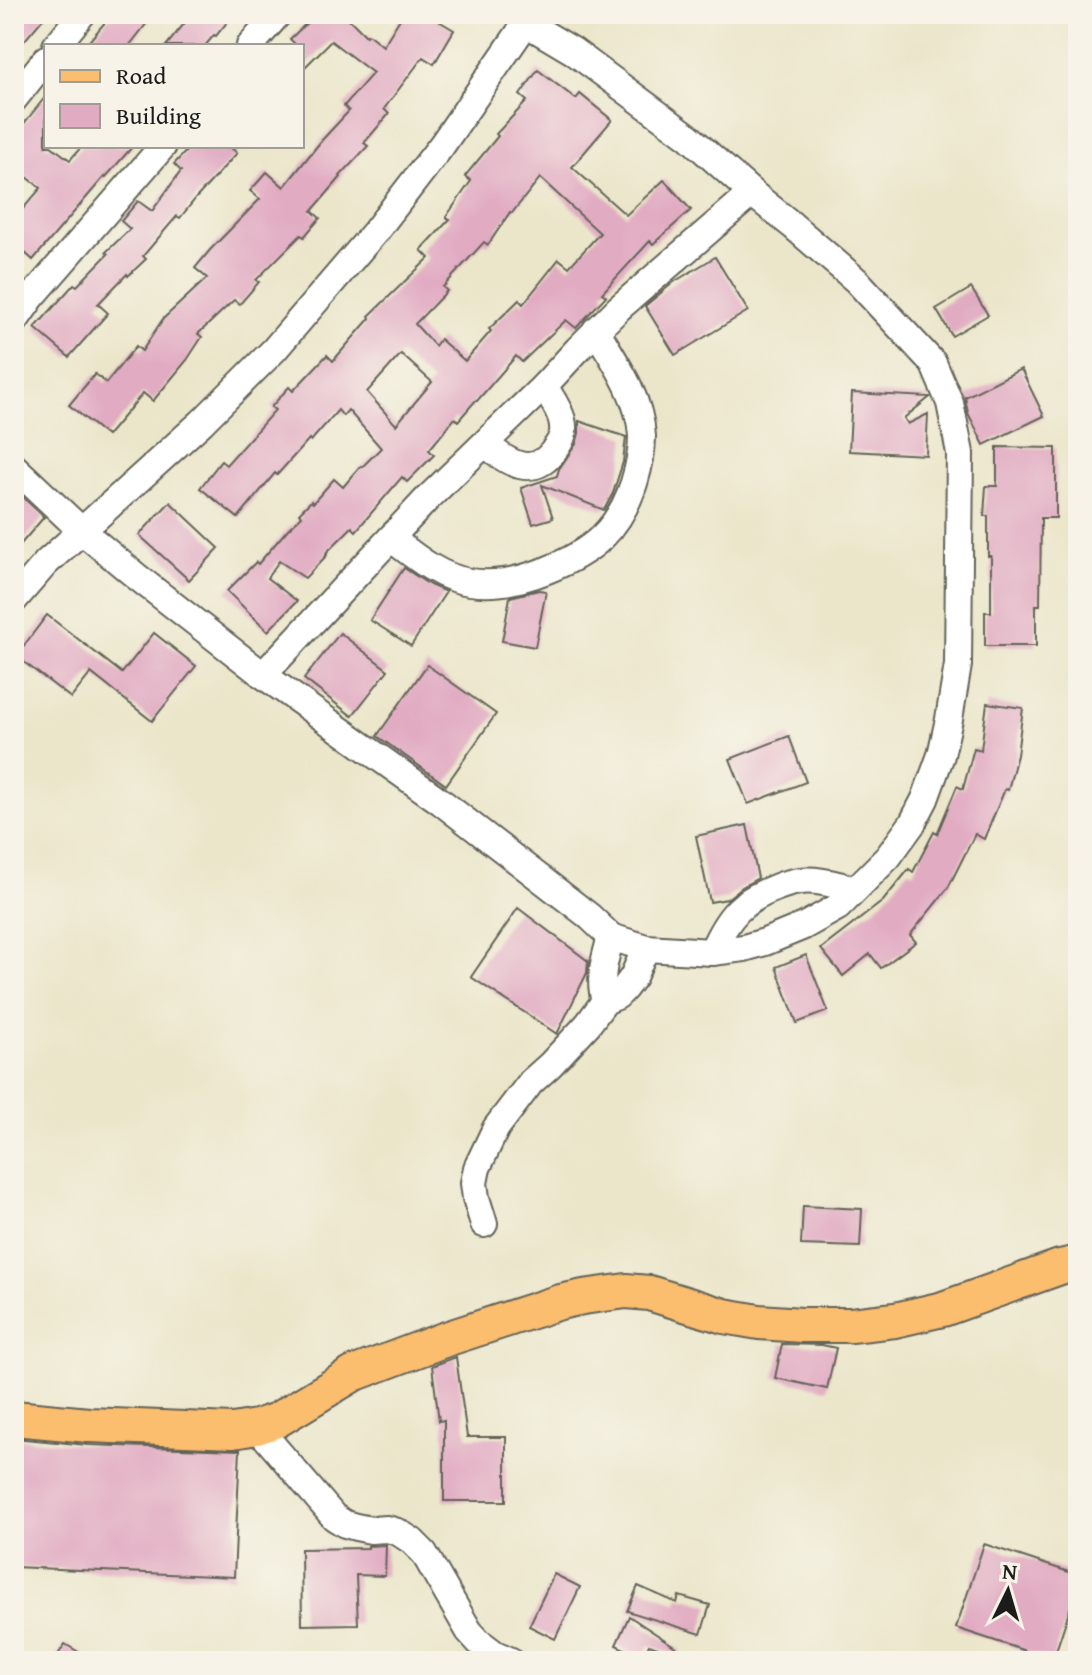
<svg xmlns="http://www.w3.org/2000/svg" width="1092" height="1675" font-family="'Gentium Book Plus',serif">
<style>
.building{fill:#e1abc2;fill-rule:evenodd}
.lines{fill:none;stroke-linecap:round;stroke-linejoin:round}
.minor-casing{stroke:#646359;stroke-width:30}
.major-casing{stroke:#646359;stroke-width:38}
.minor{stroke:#fff;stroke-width:26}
.major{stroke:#fbbd6e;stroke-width:34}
</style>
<rect width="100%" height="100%" fill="#f7f3e8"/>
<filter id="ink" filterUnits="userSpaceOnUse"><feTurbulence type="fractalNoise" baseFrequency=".0125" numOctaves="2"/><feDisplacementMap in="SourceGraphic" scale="16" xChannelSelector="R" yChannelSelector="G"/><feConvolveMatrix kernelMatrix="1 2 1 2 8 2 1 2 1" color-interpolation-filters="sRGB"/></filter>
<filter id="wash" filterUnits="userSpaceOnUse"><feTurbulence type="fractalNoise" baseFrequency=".006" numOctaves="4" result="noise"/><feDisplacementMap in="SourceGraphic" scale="32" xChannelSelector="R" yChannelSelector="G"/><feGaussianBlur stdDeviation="1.8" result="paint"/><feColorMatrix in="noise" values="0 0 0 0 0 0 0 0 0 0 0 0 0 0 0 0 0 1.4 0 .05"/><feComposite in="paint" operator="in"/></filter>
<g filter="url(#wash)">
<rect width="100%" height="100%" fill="#ebe6ca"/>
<g id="blocks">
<g class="building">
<path d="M14,14H47L14,53Z"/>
<path d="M112,14H154L129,46H85Z"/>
<path d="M192,14H221L229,20L216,36L214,35L205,46H166Z"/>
<path d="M316,14H344L366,36L368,34L383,46L403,14H427L454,30L434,64L423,57L384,109L389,114L364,143L368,146L340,176L341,177L312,211L320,218L304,237L301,235L256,280L259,282L240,304L234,300L198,334L202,337L187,360L153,401L143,393L107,436L69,405L95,374L106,383L136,346L142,351L163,319L207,278L195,268L210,250L260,199L250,191L267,172L284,187L322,140L349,111L344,106L373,73L331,41L302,70V46H297L290,39Z"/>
<path d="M538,70L576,99L580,94L612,120L572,167L626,215L664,180L691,210L653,244L650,241L602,293L606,296L576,328L566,320L522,362L516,356L477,401L476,400L458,421L455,418L429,450L434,455L407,482L402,477L356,531L352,527L326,553L327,555L305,578L279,561L267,578L297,601L268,631L227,591L256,562L258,564L288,529L302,516L299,513L311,501L313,503L334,479L343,487L361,466L362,467L381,448L348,410L343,416L338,410L311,441L309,439L277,475L275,473L238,518L200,488L221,461L226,465L275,410L271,407L289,387L293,391L327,355L333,361L370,318L369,316L429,258L421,250L450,219L446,217L471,181L465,176L498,136L496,134L527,101L520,95ZM540,178L600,233L569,267L559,259L523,304L519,300L489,329L491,331L465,361L440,339L435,346L415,324L447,291L443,287L484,242L488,245L510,212L512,213ZM401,354L432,382L396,425L367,392Z"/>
<path d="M46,96V146H51L70,160L82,146H133L105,178L104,177L33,260L14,243V219L41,188L14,167V136Z"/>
<path d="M191,146H229L237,153L196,198L180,218L177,216L143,256L146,259L128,276L127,274L98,304L108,313L69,357L35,328L74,284L77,286L108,254L106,252L130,229L121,221L138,201L152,211L181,171L174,164Z"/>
<path d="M715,257L748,311L675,355L645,306L674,282Z"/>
<path d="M971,288L988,315L952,336L936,309Z"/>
<path d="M1021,369L1044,416L984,445L968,413L965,397Z"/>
<path d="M852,393L930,397L904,418L908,424L928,414L926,455L849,451Z"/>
<path d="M579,421L626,437L623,462L613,493L604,510L542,485L553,518L533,524L521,488L557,476L559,469L576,444L579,433Z"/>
<path d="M997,447L1056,448V518H1041L1040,605H1036V646H985V612H991V556H988V516H984L986,486H997Z"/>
<path d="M14,489L44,517L14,552Z"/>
<path d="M170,502L219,548L189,580L139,535Z"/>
<path d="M404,568L430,585L446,592L411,646L370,620Z"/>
<path d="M539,590L546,591L535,647L502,641L510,597Z"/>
<path d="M47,615L122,673L154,633L196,666L152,721L91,673L71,698L16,656Z"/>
<path d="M340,633L388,670L352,716L304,679Z"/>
<path d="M427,665L496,714L446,785L377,736Z"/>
<path d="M987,703L1023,708L1017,755L1008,790L1005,789L984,839L975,834L948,888L910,935L916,942L881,968L870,954L843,976L821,949L883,901L909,869L913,872L934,832L937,834L957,786L963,789L974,748L981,750Z"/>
<path d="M789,736L806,782L748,804L730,759Z"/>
<path d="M747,825L758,878L742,887L727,899L710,902L696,836Z"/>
<path d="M518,908L588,961L587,973L557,1034L471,977Z"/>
<path d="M806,955L828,1011L797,1023L776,967Z"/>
<path d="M803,1206L862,1209L860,1247L801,1245Z"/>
<path d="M782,1344L822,1345L836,1348L827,1389L775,1378Z"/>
<path d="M456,1357L467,1437H506V1501H444V1420L439,1421L432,1366Z"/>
<path d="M14,1438L88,1445L240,1450L234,1577L14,1567Z"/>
<path d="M984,1544L1078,1575V1584L1053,1660L956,1628Z"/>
<path d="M386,1545L385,1576L356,1575L358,1624L302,1625L301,1549L368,1548V1546Z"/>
<path d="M554,1574L580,1587L555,1639L529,1626Z"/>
<path d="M638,1586L677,1603L679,1596L710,1605L701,1634L627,1611Z"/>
<path d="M629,1616L680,1650L678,1655L649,1645L643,1658L616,1645Z"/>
<path d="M65,1644L94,1661H54Z"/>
</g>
</g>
</g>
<g filter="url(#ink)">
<use href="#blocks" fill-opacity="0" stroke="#646359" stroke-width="2"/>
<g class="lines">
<g class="minor-casing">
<g id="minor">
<path d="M56,46L82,14"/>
<path d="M250,46L278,14"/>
<path d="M14,99L46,59"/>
<path d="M14,322L31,298L163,146"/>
<path d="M486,444C507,463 534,480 555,449C562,440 565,432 562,420C559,408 550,396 544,386"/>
<path d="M14,467L82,531L136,576L263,675L440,801L589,916L611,937L646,948L712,952L744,948L765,942L804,926L838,907L888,857L912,824L925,799L941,755L949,719L958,665L960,453L950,403L933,363L857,281L792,225L752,193L689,137L573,51L526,23V14"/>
<path d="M391,538C414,556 440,578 470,582C496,586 522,580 547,570C592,552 619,530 634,483C639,467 642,453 642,436C640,397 615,362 596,330"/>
<path d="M14,600L46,563L202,422L274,350L375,232L442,145L526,23"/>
<path d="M263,675L426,500L544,386L578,349L619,308L752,193"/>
<path d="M712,952C718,938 727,921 738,910C751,897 782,883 800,881C819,879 837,885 855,889"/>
<path d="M605,1001C598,979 605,958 611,937"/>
<path d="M484,1224L476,1198L474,1183L477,1168L496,1128L531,1082L550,1065L588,1024L605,1001L617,996L624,989L633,977L646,948"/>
<path d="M257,1427L334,1517L345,1524L356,1527L371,1530L387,1529L398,1532L412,1541L424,1553L469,1631L479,1642L495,1654L511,1661"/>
</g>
</g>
<g class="major-casing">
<path id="major" d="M14,1418L89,1425L233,1431L257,1427L277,1420L353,1374L446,1339L560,1302L583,1297L626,1291L649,1293L724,1316L759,1322L802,1325H851L895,1320L943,1309L1060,1267L1078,1263"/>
</g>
<use href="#minor" class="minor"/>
<use href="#major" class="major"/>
</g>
</g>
<rect width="1092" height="1675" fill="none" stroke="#f7f3e8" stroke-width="48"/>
<rect x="44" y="44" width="260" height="104" fill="#f7f3e8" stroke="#9f9d96" stroke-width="2"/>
<rect x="60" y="70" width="40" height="12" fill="#fbbd6e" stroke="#9f9d96" stroke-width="2"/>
<text x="116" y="84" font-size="24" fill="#1c1c1c">Road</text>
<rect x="60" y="104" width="40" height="24" fill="#e1abc2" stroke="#9f9d96" stroke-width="2"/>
<text x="116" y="124" font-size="24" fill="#1c1c1c">Building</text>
<g transform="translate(1008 1591) rotate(5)" stroke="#f7f3e8" stroke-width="6" paint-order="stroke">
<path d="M0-6L14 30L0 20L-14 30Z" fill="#1c1c1c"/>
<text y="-12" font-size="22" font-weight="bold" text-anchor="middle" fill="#1c1c1c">N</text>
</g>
</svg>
